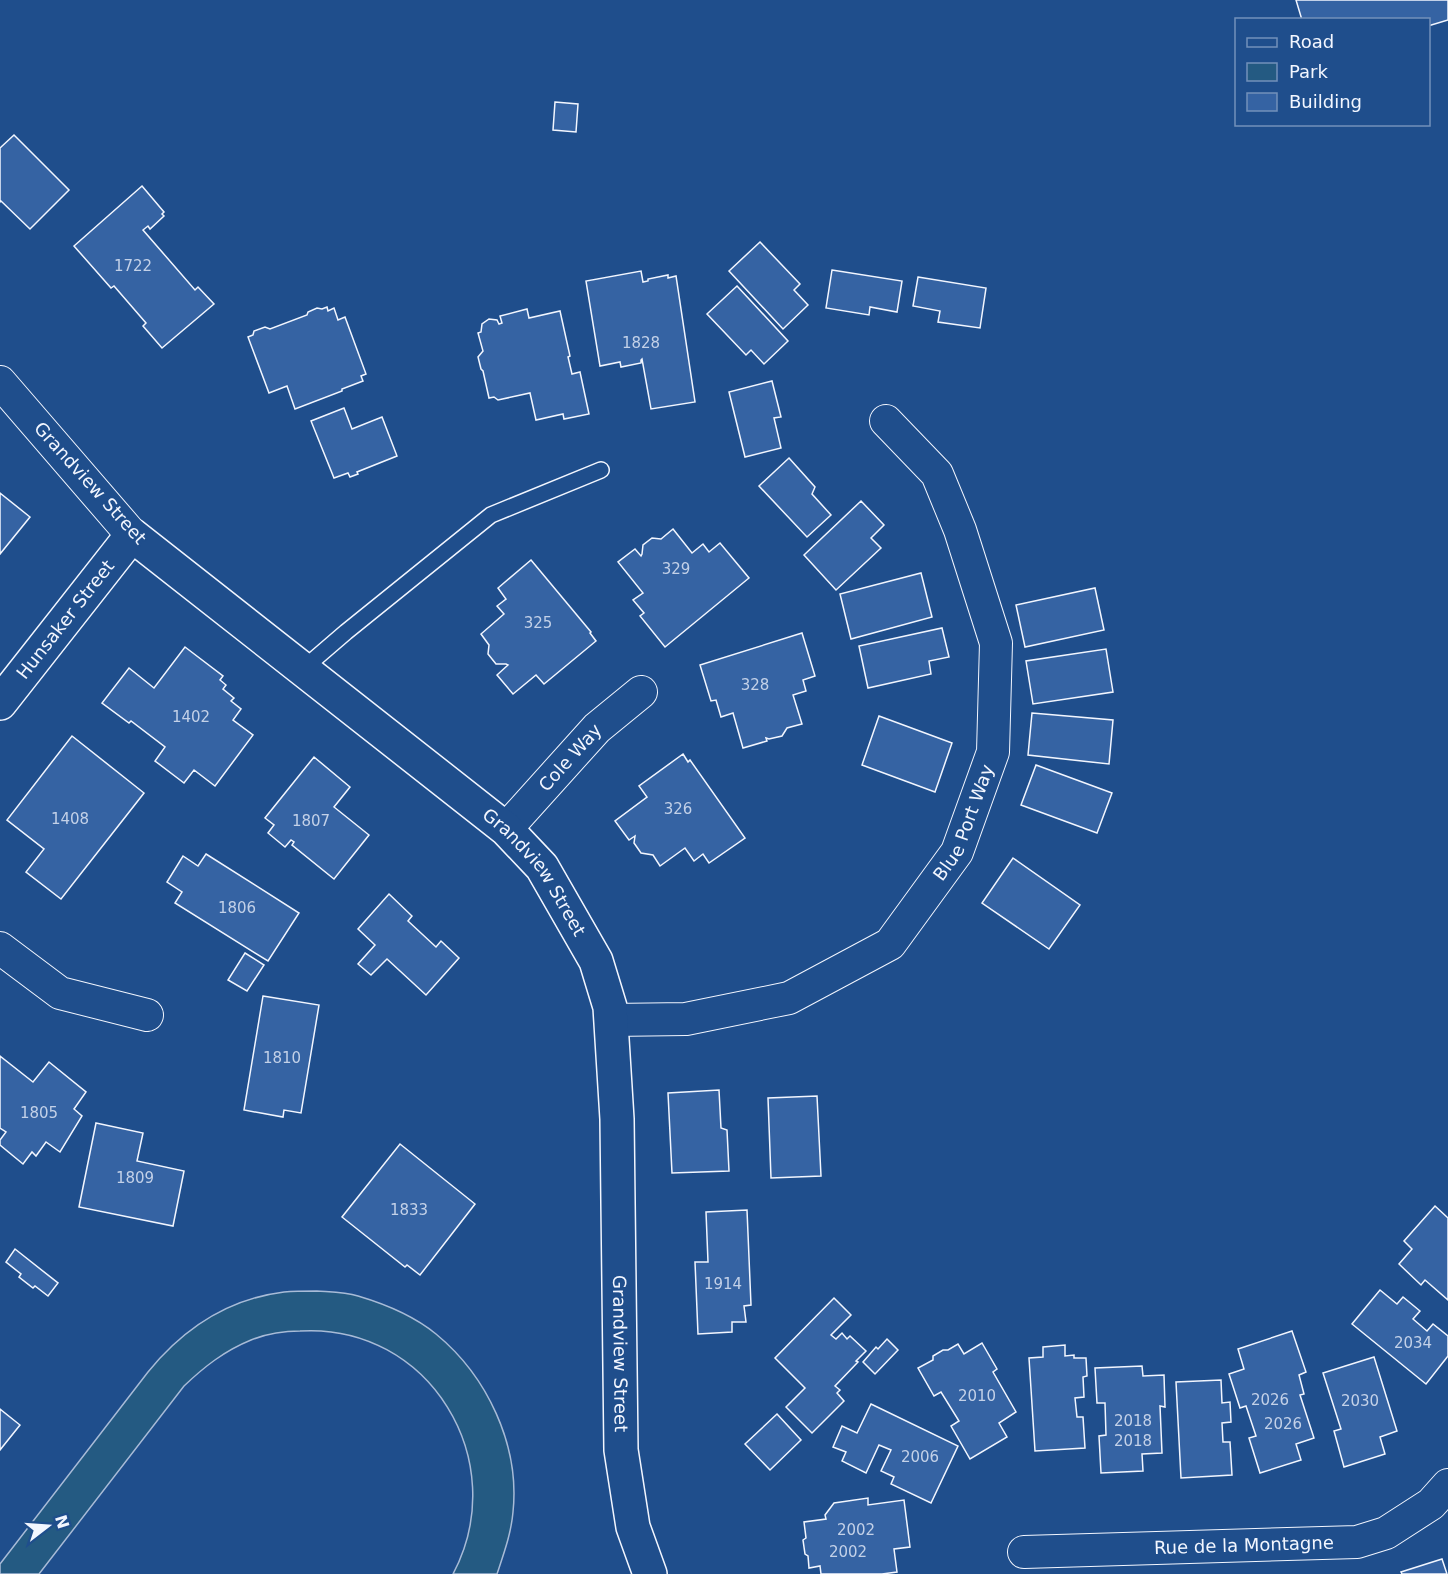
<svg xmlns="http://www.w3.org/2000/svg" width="1448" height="1574" font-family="'DejaVu Sans',sans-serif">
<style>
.park{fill:#245a82;stroke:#a8bbd7;stroke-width:1.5}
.building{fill:#3563a3;stroke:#f2f6ff;stroke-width:1.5}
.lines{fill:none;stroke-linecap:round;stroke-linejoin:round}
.lane-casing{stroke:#f2f6ff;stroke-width:18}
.street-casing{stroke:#f2f6ff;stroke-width:34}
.secondary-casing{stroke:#f2f6ff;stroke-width:36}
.lane{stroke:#1f4e8c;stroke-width:15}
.street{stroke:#1f4e8c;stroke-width:32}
.secondary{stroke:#1f4e8c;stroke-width:33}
.labels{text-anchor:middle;stroke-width:4.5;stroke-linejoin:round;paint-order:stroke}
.number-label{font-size:15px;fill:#c3d1e8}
.street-label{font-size:18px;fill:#f2f6ff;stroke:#1f4e8c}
</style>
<rect width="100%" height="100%" fill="#1f4e8c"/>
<path class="park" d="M317,1291C330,1292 345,1292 358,1296C385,1304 414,1316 436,1334C487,1376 520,1445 513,1512C511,1534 504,1553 497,1574H453C513,1461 429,1323 300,1331C283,1331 266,1334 251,1340C224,1351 204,1367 184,1386L39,1574H0V1564L148,1372C183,1329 228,1299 284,1292C295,1291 306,1291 317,1291Z"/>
<g class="building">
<path d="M1296,0H1448V20L1428,26V20H1302Z"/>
<path d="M555,102L578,104L576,132L553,130Z"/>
<path d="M14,135L69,190L30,229L1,201L0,202V148Z"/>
<path d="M142,186L164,212L162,214L164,216L150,229L148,226L143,230L195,290L198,287L214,304L162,348L143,326L146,323L114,286L111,288L74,246Z"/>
<path d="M760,242L800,284L794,290L808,305L783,329L729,271Z"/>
<path d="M832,270L902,281L897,312L870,307L869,315L826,308Z"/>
<path d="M641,271L643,282L648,281V279L668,275V278L676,276L695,402L651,409L642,359L641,360V363L621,367L620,362L600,366L586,281Z"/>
<path d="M918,277L986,288L980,328L938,322L940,311L913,306Z"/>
<path d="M737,286L788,341L764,364L751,350L746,355L707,314Z"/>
<path d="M327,307L328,311L334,308L338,320L345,317L366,374L361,376L363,381L342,389V391L295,409L287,386L269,393L248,337L253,335L254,331L265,327L270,329L307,315L308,312L317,308L322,309Z"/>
<path d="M527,309L529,318L560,311L570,356L568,357L572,374L580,372L589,414L564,419L563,414L536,420L530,393L498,400L494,397L489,398L483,371L481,369L478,357L483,351L478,333L481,332L482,324L489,319L497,320L499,324L502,323L500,316Z"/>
<path d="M772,381L781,417L774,418L781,448L745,457L729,392Z"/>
<path d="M344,408L352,429L382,417L397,456L357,472L358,474L350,477L348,473L334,478L311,421Z"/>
<path d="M789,458L815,487L812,494L831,515L807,537L759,486Z"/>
<path d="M0,493L30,517L0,554Z"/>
<path d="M861,501L884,525L871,538L881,548L836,590L804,555Z"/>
<path d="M673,529L692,553L703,544L709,552L720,543L749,578L665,647L640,616L644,613L633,600L643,593L618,562L635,549L641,556L642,554L643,545L652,538L661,539Z"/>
<path d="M531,560L591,632L590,633L596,641L544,684L536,675L513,694L497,675L508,665L506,664H496L488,654L489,645L481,634L504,614L497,606L506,599L498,588Z"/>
<path d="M921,573L932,617L851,639L840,594Z"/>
<path d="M1095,588L1104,630L1025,647L1016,605Z"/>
<path d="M942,628L949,657L929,661L931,674L868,688L859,646Z"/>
<path d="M802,633L815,676L803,680L806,691L793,695L802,724L787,728L782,736L769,739L766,738L767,741L743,748L733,713L721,717L716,700L711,701L700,665Z"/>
<path d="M185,647L223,676L220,680L226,685L223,689L234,698L231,701L241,709L233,720L253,735L215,786L194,770L184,783L155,761L165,747L131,721L129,723L102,703L129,668L154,688Z"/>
<path d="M1106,649L1113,692L1033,704L1026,661Z"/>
<path d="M1032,713L1113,720L1109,764L1028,755Z"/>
<path d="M879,716L952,743L935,792L862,765Z"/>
<path d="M72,736L144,793L61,899L26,872L44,849L7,820Z"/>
<path d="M683,754L688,762L690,760L745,838L709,863L703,854L694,861L685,848L660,866L653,855L641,853L634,843L635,836L629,840L615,821L647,797L639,786Z"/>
<path d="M314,757L350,787L334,807L369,835L334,879L292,845L294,842L291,840L285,847L268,833L274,825L265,818Z"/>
<path d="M1036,765L1112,793L1097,833L1021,805Z"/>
<path d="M206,854L299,913L268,961L175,903L182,892L167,882L183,856L198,866Z"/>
<path d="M1013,858L1080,905L1049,949L982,903Z"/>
<path d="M389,894L412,916L408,921L436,947L441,941L459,958L426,995L387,959L371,975L358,964L375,945L358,929Z"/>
<path d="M245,953L264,965L247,991L228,980Z"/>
<path d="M263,996L319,1005L301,1113L284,1110L283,1117L244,1110Z"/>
<path d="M0,1056L33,1082L49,1062L86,1092L74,1109L82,1116L60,1152L46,1142L36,1156L32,1152L23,1164L0,1145V1140L6,1132L0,1128Z"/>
<path d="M719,1090L721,1128L727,1130L729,1171L672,1173L668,1093Z"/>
<path d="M817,1096L821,1176L771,1178L768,1098Z"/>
<path d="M96,1123L143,1133L137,1161L184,1171L173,1226L79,1207Z"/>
<path d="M400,1144L475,1204L420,1275L407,1265L405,1267L342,1217Z"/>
<path d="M1435,1206L1448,1218V1300L1425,1280L1421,1285L1399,1264L1412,1249L1404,1241Z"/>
<path d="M747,1210L751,1305L744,1306L746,1322H732V1332L698,1334L695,1262H708L706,1212Z"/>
<path d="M15,1249L58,1283L48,1296L35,1286L33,1288L19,1277L21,1274L6,1262Z"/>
<path d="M1380,1290L1397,1304L1403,1297L1420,1311L1413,1319L1427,1331L1433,1324L1448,1336V1356L1426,1384L1352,1324Z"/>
<path d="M834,1298L851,1315L831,1335L836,1339L842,1333L847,1339L850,1336L866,1351L856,1361L858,1362L835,1386L840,1390L837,1393L844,1401L812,1433L786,1407L805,1388L775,1358Z"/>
<path d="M1292,1331L1306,1372L1299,1375L1304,1394L1300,1395L1314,1438L1296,1444L1301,1460L1260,1473L1249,1438L1256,1436L1246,1406L1240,1408L1229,1374L1244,1369L1238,1349Z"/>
<path d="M887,1339L898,1350L875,1374L863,1362L876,1347L878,1349Z"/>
<path d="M982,1343L997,1369L993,1372L1016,1412L999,1423L1007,1437L970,1459L951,1426L959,1421L941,1392L934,1396L918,1368L933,1360V1356L943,1350H948L958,1344L964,1354Z"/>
<path d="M1065,1345V1356L1074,1355V1358H1086L1087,1376L1083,1377L1084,1397L1075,1398L1077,1417H1083L1085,1448L1035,1451L1029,1358L1043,1357V1347Z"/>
<path d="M1374,1357L1397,1431L1380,1437L1385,1454L1344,1467L1334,1431L1341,1429L1323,1373Z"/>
<path d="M1142,1366L1143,1376L1164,1375L1165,1407L1160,1406L1162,1453L1142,1454L1143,1471L1101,1473L1099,1436L1106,1435L1105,1403H1097L1095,1368Z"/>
<path d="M1221,1380L1222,1403L1230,1402L1231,1422L1222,1423L1223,1442H1230L1232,1475L1181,1478L1176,1382Z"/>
<path d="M871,1404L958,1446L931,1503L891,1484L894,1477L881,1471L891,1450L879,1445L866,1473L842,1461L846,1452L833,1447L842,1426L857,1433Z"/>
<path d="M0,1409L20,1425L0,1450Z"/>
<path d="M777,1414L801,1440L770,1470L745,1444Z"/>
<path d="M868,1498V1505L904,1500L910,1547L894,1549L897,1572L882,1574H821L820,1566L809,1568L808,1556L805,1554L803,1540L806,1538L804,1522L826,1519L825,1515L834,1503Z"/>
<path d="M1442,1559L1447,1574H1402L1401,1572Z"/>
</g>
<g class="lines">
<g class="lane-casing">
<path id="lane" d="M303,669L346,632L491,515L601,470"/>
</g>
<g class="street-casing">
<g id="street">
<path d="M0,382L132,535"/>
<path id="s1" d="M506,829L597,728L641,692"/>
<path d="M0,948L60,993L147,1015"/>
<path id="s2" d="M611,1020L686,1019L789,998L890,944L957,852L993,752L996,643L960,530L937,474L886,421"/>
<path id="s3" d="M1024,1552L1357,1542L1386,1533L1431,1504L1448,1485"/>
</g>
</g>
<g class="secondary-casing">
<g id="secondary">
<path id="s4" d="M0,703L132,535L506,829L542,867L596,961L610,1007L617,1119L621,1450L633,1527L650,1574"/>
</g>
</g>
<use href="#lane" class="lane"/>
<use href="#street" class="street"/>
<use href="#secondary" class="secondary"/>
</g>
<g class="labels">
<g class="number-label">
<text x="133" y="271">1722</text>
<text x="641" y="348">1828</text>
<text x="676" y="574">329</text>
<text x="538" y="628">325</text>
<text x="755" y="690">328</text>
<text x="191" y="722">1402</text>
<text x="678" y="814">326</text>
<text x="70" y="824">1408</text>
<text x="311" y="826">1807</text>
<text x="237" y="913">1806</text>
<text x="282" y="1063">1810</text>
<text x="39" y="1118">1805</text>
<text x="135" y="1183">1809</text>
<text x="409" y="1215">1833</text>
<text x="723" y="1289">1914</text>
<text x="1413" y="1348">2034</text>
<text x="977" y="1401">2010</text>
<text x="1270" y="1405">2026</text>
<text x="1360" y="1406">2030</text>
<text x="1133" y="1426">2018</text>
<text x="1283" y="1429">2026</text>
<text x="1133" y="1446">2018</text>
<text x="920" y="1462">2006</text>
<text x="856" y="1535">2002</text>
<text x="848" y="1557">2002</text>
</g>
<g class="street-label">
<text transform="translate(90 483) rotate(48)" y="6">Grandview Street</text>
<text dy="6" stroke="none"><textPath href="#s4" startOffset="106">Hunsaker Street</textPath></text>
<text dy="6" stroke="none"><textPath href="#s1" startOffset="96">Cole Way</textPath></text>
<text dy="6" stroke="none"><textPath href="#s2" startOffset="438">Blue Port Way</textPath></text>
<text dy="6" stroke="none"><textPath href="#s4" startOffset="741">Grandview Street</textPath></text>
<text dy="6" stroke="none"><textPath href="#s4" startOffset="1245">Grandview Street</textPath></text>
<text dy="6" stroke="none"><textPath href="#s3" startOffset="220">Rue de la Montagne</textPath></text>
</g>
</g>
<rect x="1235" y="18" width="195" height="108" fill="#1f4e8c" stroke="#7391ba" stroke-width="1.5"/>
<rect x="1247" y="38" width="30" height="9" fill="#1f4e8c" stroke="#7391ba" stroke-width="1.5"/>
<text x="1289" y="48" font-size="18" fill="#f2f6ff">Road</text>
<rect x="1247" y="63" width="30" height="18" fill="#245a82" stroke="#7391ba" stroke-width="1.5"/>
<text x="1289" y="78" font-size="18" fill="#f2f6ff">Park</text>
<rect x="1247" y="93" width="30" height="18" fill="#3563a3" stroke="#7391ba" stroke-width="1.5"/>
<text x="1289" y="108" font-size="18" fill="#f2f6ff">Building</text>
<g transform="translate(48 1526) rotate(73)" stroke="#1f4e8c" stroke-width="4.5" paint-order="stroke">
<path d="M0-4.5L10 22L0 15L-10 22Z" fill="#f2f6ff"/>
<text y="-9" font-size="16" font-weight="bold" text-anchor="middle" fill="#f2f6ff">N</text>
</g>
</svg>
